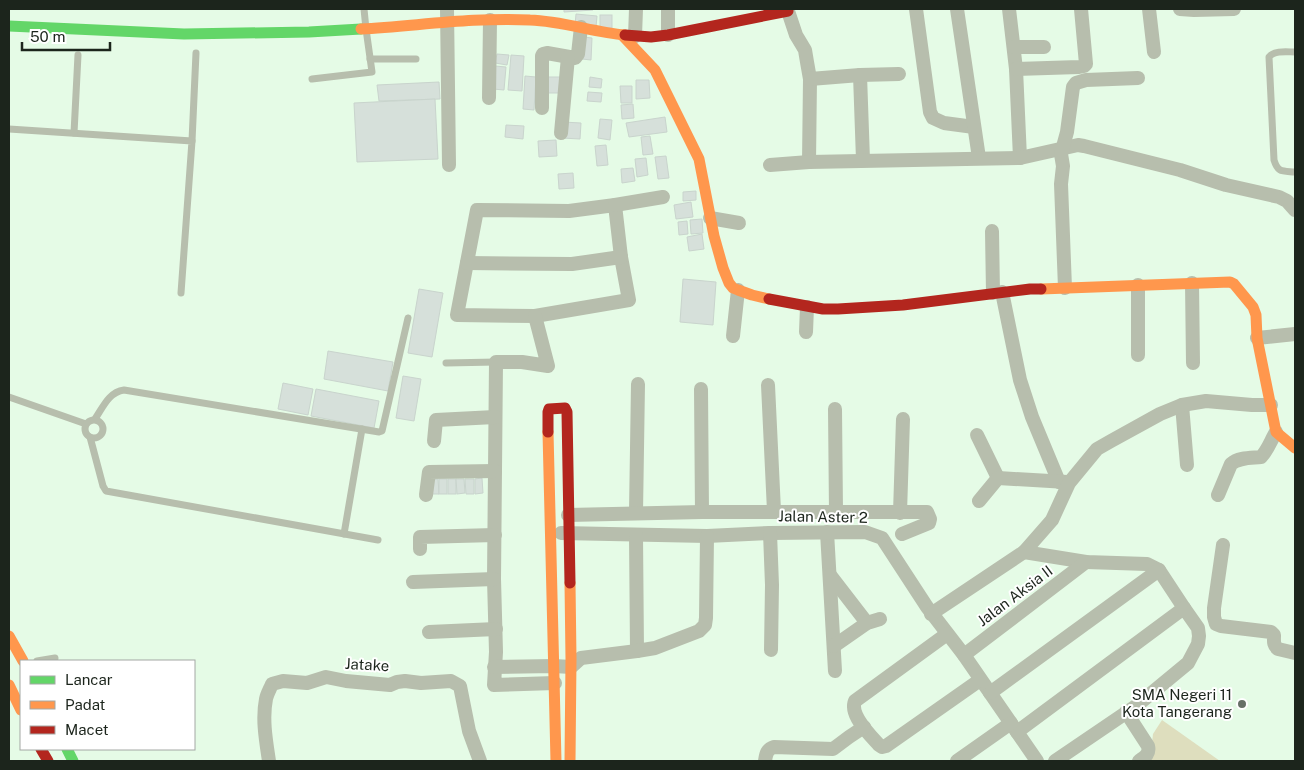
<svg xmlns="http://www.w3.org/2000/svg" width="1304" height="770" font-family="'Public Sans',sans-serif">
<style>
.built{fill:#e5fbe6;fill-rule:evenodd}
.green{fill:#dedebe}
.building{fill:#d6e0da;stroke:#c9d4cd}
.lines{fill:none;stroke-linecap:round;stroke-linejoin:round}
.lane{stroke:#b7bead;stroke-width:7}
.street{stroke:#b7bead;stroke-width:14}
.fast{stroke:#63d668;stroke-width:11}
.slow{stroke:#ff974d;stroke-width:11}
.jam{stroke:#b3261e;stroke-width:11}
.poi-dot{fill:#677067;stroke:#fff;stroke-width:2}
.labels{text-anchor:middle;stroke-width:4;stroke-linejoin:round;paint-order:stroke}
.street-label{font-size:15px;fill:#1c251c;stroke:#fff}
.poi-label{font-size:15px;fill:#1c251c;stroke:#fff;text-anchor:end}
</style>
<rect width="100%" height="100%" fill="#f2faf2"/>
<path class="built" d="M9,9H1295V761H9ZM21,661H194V749H21Z"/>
<path class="green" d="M1162,720L1220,761H1150L1153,734Z"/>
<g class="building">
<path d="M564,9H593V10L564,12Z"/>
<path d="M576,14L597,16L596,27L575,25Z"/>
<rect x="600" y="15" width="12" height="13"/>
<path d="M584,37L592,38L591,60L582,59Z"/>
<path d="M497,54L509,55L507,65L495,63Z"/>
<path d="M511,55L524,56L522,91L508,90Z"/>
<path d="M495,66L506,67L504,90L493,89Z"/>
<path d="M525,76L536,77L534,110L523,109Z"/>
<rect x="546" y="77" width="17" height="16"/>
<path d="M590,77L602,79L601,88L589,87Z"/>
<path d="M636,80H649L650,98L636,99Z"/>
<path d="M439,82L440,99L379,101L377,85Z"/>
<path d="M620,86H632V103H621Z"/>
<path d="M588,92L602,93L601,102L587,101Z"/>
<path d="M435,99L438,159L357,162L354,103Z"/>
<path d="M633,104L634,118L622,119L621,105Z"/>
<path d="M665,117L667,132L629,137L626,123Z"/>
<path d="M600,119L612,120L610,140L598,138Z"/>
<path d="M563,122L581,123L580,139L562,138Z"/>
<path d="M506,125L524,126L523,139L505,137Z"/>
<path d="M650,136L653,154L643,155L641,137Z"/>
<path d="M556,140L557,156L539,157L538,141Z"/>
<path d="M606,145L608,165L597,166L595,146Z"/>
<path d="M666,156L669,178L658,179L655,157Z"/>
<path d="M646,158L648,175L637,177L635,159Z"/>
<path d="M633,168L635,181L622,183L621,169Z"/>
<path d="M573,173L574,188L559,189L558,174Z"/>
<path d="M696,191V200L683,201V192Z"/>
<path d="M691,202L693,217L676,219L674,205Z"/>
<path d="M702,219L703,233L691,234L690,220Z"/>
<path d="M687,221L688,234L679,235L678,222Z"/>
<path d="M702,234L704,249L689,251L687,237Z"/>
<path d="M683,279L716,282L713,325L680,322Z"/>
<path d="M419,289L443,293L432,357L408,353Z"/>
<path d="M328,351L393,362L388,391L324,379Z"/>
<path d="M403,376L421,379L414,421L396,418Z"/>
<path d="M283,383L313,389L308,415L278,409Z"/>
<path d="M316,389L379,401L374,428L311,416Z"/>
<path d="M482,478L483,493L475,494V479Z"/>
<path d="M438,479L439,494H431L430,480Z"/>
<rect x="439" y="479" width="8" height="15"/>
<rect x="448" y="479" width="8" height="15"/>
<path d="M456,479H464L465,493L457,494Z"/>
<path d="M465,479H474V494H466Z"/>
</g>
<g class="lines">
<g class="lane">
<path d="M1295,52C1287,52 1275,50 1269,57L1274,160C1278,173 1282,171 1295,172"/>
<path d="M370,59H416"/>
<path d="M312,79L372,72L366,29L364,9"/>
<path d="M9,129L192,141L181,293"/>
<path d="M74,133L78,55"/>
<path d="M192,141L196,53"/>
<path d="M446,363L496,362"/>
<path d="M9,397L86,424"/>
<path d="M95,419C103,407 109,392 124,390L379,432L382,431L408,318"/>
<circle cx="94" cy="429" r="9"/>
<path d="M90,437L103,486L106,491L378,540"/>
<path d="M344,534L362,429"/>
<path d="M37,661L55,658"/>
</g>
<g class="street">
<path d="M447,9L449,165"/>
<path d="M668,9V35"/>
<path d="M916,9L930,112L933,118L944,123L974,127"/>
<path d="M957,9L979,158"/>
<path d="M1009,9L1016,69L1020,158"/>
<path d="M1149,9L1154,52"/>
<path d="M1180,9L1194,10L1234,9"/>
<path d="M788,11L796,35L805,50L807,62L810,79L809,162"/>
<path d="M635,36L636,9"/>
<path d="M1014,47H1044"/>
<path d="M1016,69L1079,67L1084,66L1086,64L1081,9"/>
<path d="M860,75L863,160"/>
<path d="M810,79L860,75L899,74"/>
<path d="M489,98L490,20"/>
<path d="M542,108V56L543,54L547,53L575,58L578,54L581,27"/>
<path d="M561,133L568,57"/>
<path d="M770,165L809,162L1020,158L1078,145L1084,146L1180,170L1226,185L1279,197L1287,201L1295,210"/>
<path d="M615,205L621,257L629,300L535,316L457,315L477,210L569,211Z"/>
<path d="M615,205L663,197"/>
<path d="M710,218L739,223"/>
<path d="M992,231L993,293"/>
<path d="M467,263L572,264L621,257"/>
<path d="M1192,283L1193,363"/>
<path d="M1065,288L1061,184L1063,166L1061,154L1067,132L1073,87L1076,83L1086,80L1138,78"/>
<path d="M1002,292L1020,380L1032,417L1059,482"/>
<path d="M535,316L548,366L522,362H496L494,579L496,652L494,685L555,683"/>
<path d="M806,332L807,307"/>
<path d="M733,336L738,290"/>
<path d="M1257,338L1295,334"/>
<path d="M1138,355V285"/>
<path d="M768,385L774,511"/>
<path d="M701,389L702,512"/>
<path d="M1182,405L1187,465"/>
<path d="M835,409L836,512"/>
<path d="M977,435L998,478"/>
<path d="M434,441L436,420L495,417"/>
<path d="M426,495L429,472L495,471"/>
<path d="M1218,495L1231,464C1239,457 1251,458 1261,457C1268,450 1271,440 1276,432"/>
<path d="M979,501L998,478L1067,482"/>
<path d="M636,513L638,384"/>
<path d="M900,513L903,419"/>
<path d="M568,515L702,512H927L930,519L929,523L902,534"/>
<path d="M827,532L835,671"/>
<path d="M561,533L707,536L770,533L865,532L882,538L927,607L964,655L1037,761"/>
<path d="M770,533L772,585L771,650"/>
<path d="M636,535L637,651"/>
<path d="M1223,545L1214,608V617L1216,624L1221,626L1271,632L1274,635C1274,641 1273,645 1278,649L1295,653"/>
<path d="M420,549V537L495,535"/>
<path d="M1024,552L1086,562L1147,564L1159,570L1184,608"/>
<path d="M830,575L867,623"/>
<path d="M413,582L494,579"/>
<path d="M931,614L1024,552L1052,520L1069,483L1097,449L1111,441L1160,414L1182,405L1206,401L1252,405H1271"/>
<path d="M429,632L496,629"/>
<path d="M947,634L855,701C849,715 870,735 879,745L882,747L886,746L980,680"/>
<path d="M834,646L867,623L880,619"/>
<path d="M964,655L1086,562"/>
<path d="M494,667L554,666L571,667L581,658L637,651L655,648L699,631L705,625L706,618L707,536"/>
<path d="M990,693L1159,570"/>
<path d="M1126,712L1148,746C1150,754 1145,757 1139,761"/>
<path d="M1017,732L1184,608L1198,628L1199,636L1198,644L1188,663L1136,706L1055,761"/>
<path d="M269,761C266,741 262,719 266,699C267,694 270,689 272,684L283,681L307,683L326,677L346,681L390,685L397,682L405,681L421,683L451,681L460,686L469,731L480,761"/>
<path d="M765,761C766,754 767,749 774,747L833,749L849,737L864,727"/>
<path d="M957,761L1011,723"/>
</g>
<g class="fast">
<path d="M9,26L184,34L309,32L361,29"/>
<path d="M67,749L73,761"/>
</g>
<g class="slow">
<path d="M361,29C417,26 474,17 530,20C562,21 593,32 625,35"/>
<path d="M622,35L655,70L699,159L714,236L723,268L729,283L733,288L738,290L752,295L769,299"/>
<path d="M1041,289L1230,282L1234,284L1253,307L1256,315L1257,338L1276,432L1295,448"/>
<path d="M548,432L556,761"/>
<path d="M570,583L571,659L570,761"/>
<path d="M9,636L23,661"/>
<path d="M9,685L21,710"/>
</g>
<g class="jam">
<path d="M625,35L651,37L668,35L788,11L787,9"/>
<path d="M769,299L823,309H838L903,305L1030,289H1041"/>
<path d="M548,432V412L549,409L565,408L567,412L570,583"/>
<path d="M41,749L48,761"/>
</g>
</g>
<circle class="poi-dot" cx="1242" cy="704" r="5"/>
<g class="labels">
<g class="street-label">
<text transform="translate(823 517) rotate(1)" y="5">Jalan Aster 2</text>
<text transform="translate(1015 596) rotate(-37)" y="5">Jalan Aksia II</text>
<text transform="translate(367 665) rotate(3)" y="5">Jatake</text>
</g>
<g class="poi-label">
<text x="1232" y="700">SMA Negeri 11<tspan x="1232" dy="17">Kota Tangerang</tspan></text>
</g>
</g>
<rect width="1304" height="770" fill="none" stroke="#1c251c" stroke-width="20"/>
<rect x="20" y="660" width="175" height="90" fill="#ffffff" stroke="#a4a8a4"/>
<rect x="30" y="676" width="25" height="8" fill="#63d668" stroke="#a4a8a4"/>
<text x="65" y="685" font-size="15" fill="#1c251c">Lancar</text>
<rect x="30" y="701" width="25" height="8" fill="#ff974d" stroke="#a4a8a4"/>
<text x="65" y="710" font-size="15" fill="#1c251c">Padat</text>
<rect x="30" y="726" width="25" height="8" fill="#b3261e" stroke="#a4a8a4"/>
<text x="65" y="735" font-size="15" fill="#1c251c">Macet</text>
<path d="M22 42v8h88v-8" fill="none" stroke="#1c251c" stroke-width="2.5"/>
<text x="30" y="42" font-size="15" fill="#1c251c" stroke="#ffffff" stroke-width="4" paint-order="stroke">50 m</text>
</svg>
